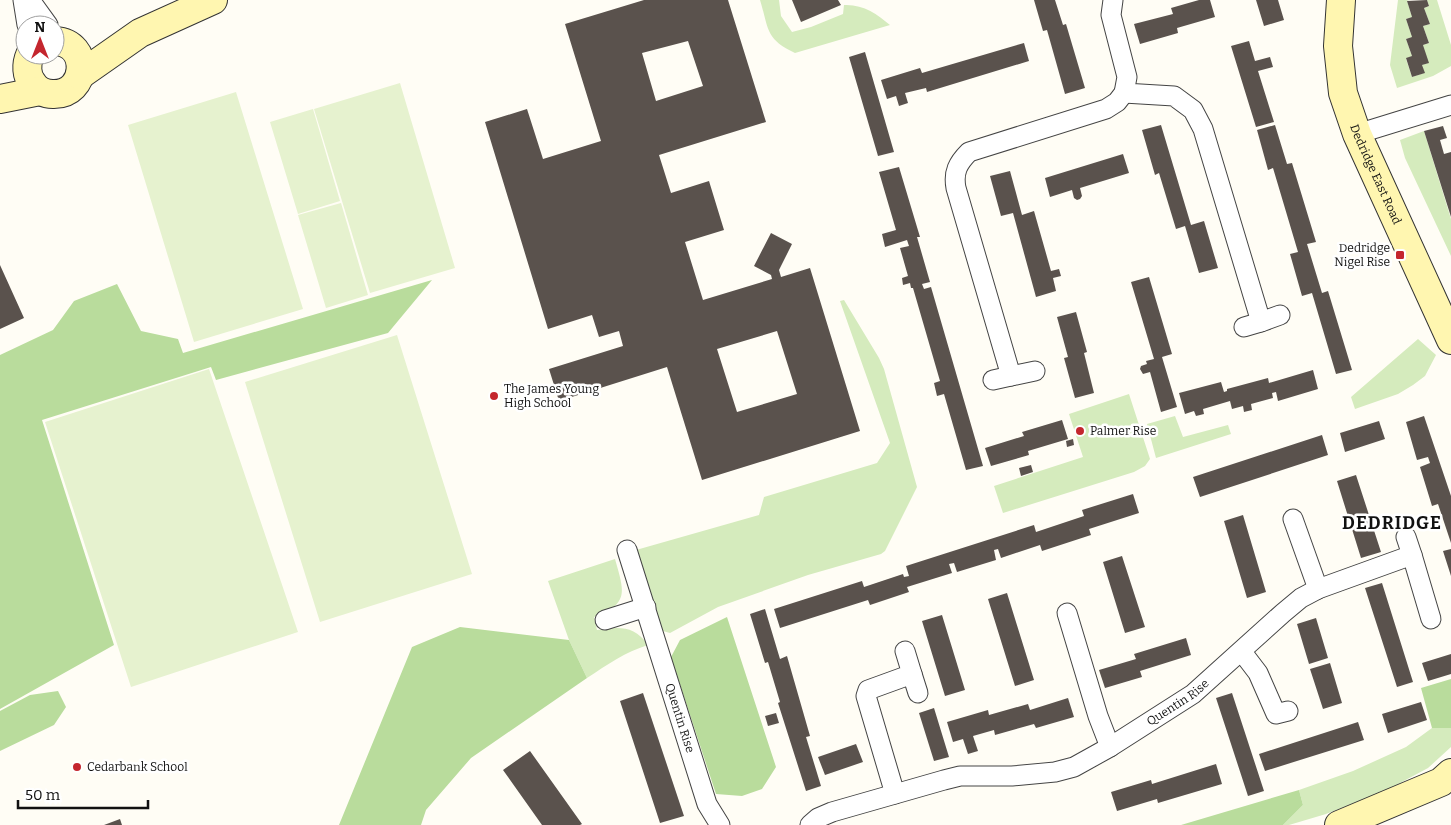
<svg xmlns="http://www.w3.org/2000/svg" width="1451" height="825" viewBox="0 0 1451 825" font-family="Bitter,serif">
<rect width="100%" height="100%" fill="#fffdf5"/>
<path fill="#d5ebbd" d="M760,0H779L781,16L792,32L811,27L843,14L844,5C863,4 877,14 890,25L795,53C765,39 769,29 760,0Z
M1398,0H1409L1407,1L1412,17L1406,19L1412,37L1406,39L1412,56L1406,59L1412,77L1424,73L1422,65L1428,63L1423,45L1429,43L1423,26L1430,24L1424,8L1429,6L1427,0H1437L1451,45V66L1433,76L1397,88L1390,65Z
M1424,131L1451,219V256L1405,158L1400,140Z
M844,300L879,358L884,369L917,487L885,551L881,554L808,575L718,607L670,633L663,631L636,550L759,515L764,497L877,463L890,443L840,301Z
M1418,339L1436,355L1425,376L1413,385L1398,394L1355,409L1351,397Z
M1129,394L1150,459L1145,466L1134,472L1003,513L994,486L1083,457L1069,414Z
M1175,416L1183,437L1228,425L1231,434L1156,458L1147,424Z
M615,559C624,591 630,604 594,617L597,630C619,627 634,625 648,645C625,652 607,665 587,678L569,640L548,581Z
M1432,728H1451V747L1428,768L1387,790L1326,814L1289,825H1283L1303,805L1299,790L1353,771L1406,747Z"/>
<path fill="#b9dc9c" d="M432,280L388,333L216,380L211,367L42,420L114,645L0,709V355L53,330L74,301L117,284L141,331L178,339L183,353Z
M727,617L776,767L762,789L742,796L716,794L671,657L680,640Z
M460,627L569,640L587,678L471,758L426,810L421,825H339L412,647Z
M1451,679V728H1432L1421,688Z
M58,691L66,707L54,725L0,751V711L30,695Z
M1299,790L1303,805L1283,825H1181Z"/>
<path fill="#e6f2cf" d="M400,83L455,268L370,293L314,109Z
M236,92L303,309L194,342L128,125Z
M313,109L340,201L298,214L270,122Z
M341,203L368,295L326,308L298,215Z
M397,335L472,574L320,622L245,382Z
M209,369L298,632L131,687L45,422Z"/>
<path fill="#5a524d" fill-rule="evenodd" d="M644,0H728L766,122L659,155L671,193L709,181L724,230L685,242L703,300L772,279L771,275L754,266L771,233L792,244L779,270L781,277L810,268L860,431L702,480L667,367L559,401L549,369L623,346L619,331L599,337L592,315L548,329L485,122L527,109L543,159L601,141L565,24ZM688,41L703,86L656,101L642,53ZM777,331L797,394L737,412L717,349Z
M792,0H838L841,5L801,22Z
M1034,0H1055L1063,25L1066,24L1085,88L1065,94L1047,30L1043,31Z
M1199,0H1210L1215,17L1177,28L1178,33L1140,44L1134,24L1173,14L1171,8Z
M1256,0H1278L1284,20L1264,26Z
M1427,0L1429,6L1424,8L1430,24L1423,26L1429,43L1423,45L1429,63L1422,65L1425,73L1412,77L1406,58L1412,56L1406,39L1412,37L1406,19L1412,17L1407,1Z
M1249,41L1255,61L1270,57L1273,67L1258,71L1274,122L1256,127L1231,46Z
M1024,43L1029,61L927,92L926,88L905,93L908,103L899,106L896,96L887,99L881,80L920,68L922,73Z
M865,52L894,152L878,156L849,57Z
M1161,125L1191,225L1204,221L1218,268L1199,273L1185,226L1176,229L1159,173L1155,175L1142,130Z
M1275,125L1287,164L1292,163L1316,242L1307,244L1322,293L1328,291L1352,370L1336,374L1312,293L1302,296L1290,254L1298,252L1273,168L1268,170L1257,130Z
M1443,126L1447,138L1440,140L1444,154L1451,152V217L1424,131Z
M1123,154L1129,173L1080,188L1082,196L1080,199L1077,200L1074,198L1072,190L1050,197L1045,178Z
M899,167L920,237H917L930,282L922,284L924,289L931,287L983,466L966,470L944,394L937,396L934,383L940,381L913,288H911L910,283L903,285L902,278L908,276L900,248L909,246L907,240L885,247L882,234L896,230L879,172Z
M1010,171L1022,215L1034,211L1051,271L1059,269L1061,276L1053,278L1056,291L1036,297L1013,213L1001,216L990,176Z
M0,265L24,318L0,329Z
M1149,277L1172,354L1162,357L1177,407L1161,412L1150,372L1143,374L1140,369L1141,366L1147,364L1146,361L1154,359L1131,282Z
M1076,312L1087,352L1084,353L1094,393L1075,398L1064,358L1068,357L1057,317Z
M1313,370L1318,389L1278,401L1276,392L1272,393L1273,398L1251,404L1252,410L1244,412L1243,406L1232,409L1230,401L1203,409L1204,414L1196,416L1194,411L1185,414L1179,393L1221,382L1224,392L1227,391V389L1268,378L1269,383Z
M1424,416L1451,496V543L1438,504L1432,506L1420,467L1430,463L1428,457L1417,460L1406,422Z
M1062,420L1068,439L1028,451L1029,455L991,466L985,448L1024,436L1022,432Z
M1379,421L1385,439L1345,452L1340,433Z
M1083,427L1085,433L1078,435L1076,429Z
M1322,435L1328,455L1200,497L1193,477Z
M1073,439L1074,445L1067,447L1066,441Z
M1031,465L1033,472L1021,476L1019,468Z
M1356,475L1381,552L1361,558L1337,481Z
M1133,494L1139,513L1089,529L1091,535L1042,551L1040,545L1001,558L998,549L994,550L996,560L957,572L954,563L949,564L952,573L907,587L909,592L870,605L868,600L780,628L774,609L862,581L864,587L903,574L904,577L909,576L906,566L1034,525L1036,532L1084,516L1082,510Z
M1243,515L1266,592L1247,598L1224,521Z
M1451,549V576L1443,551Z
M1122,556L1145,627L1125,633L1103,562Z
M1382,583L1413,682L1397,687L1365,588Z
M1007,593L1034,680L1015,686L988,599Z
M765,609L780,659L787,656L810,736L806,737L821,786L806,791L778,703L780,702L768,662L765,663L750,614Z
M942,615L965,690L945,696L922,621Z
M1316,618L1328,658L1309,664L1297,624Z
M1186,638L1191,655L1140,671L1142,677L1105,688L1099,670L1136,659L1134,654Z
M1451,654V674L1428,681L1422,663Z
M1330,663L1342,703L1323,709L1310,669Z
M643,693L684,816L660,823L620,701Z
M1232,693L1264,791L1248,796L1216,698Z
M1068,698L1074,717L1036,728L1034,724L995,735L994,730L973,736L978,751L968,754L963,739L953,742L947,722L988,710L989,715L1028,704L1030,710Z
M1421,702L1427,720L1388,733L1382,714Z
M934,708L949,757L934,761L919,713Z
M776,713L779,723L768,726L765,716Z
M1358,722L1364,740L1265,771L1259,754Z
M856,744L863,762L825,775L818,757Z
M530,751L582,824L580,825H542L503,770Z
M1216,764L1222,784L1158,803L1157,799L1117,811L1111,792L1151,780L1152,784Z
M120,819L122,825H104Z"/>
<g fill="none" stroke-linecap="round" stroke-linejoin="round">
<g stroke="#444" stroke-width="21">
<g id="street">
<path d="M23,0L27,25"/>
<path d="M30,0L48,25"/>
<path d="M1113,0L1111,15L1127,77L1124,93L1174,96L1193,110L1203,129L1261,322L1280,315"/>
<path d="M1357,134L1451,105"/>
<path d="M1244,327L1261,322"/>
<path d="M1035,371L1011,376L956,188C953,172 958,163 969,152L1106,109L1117,102L1124,93"/>
<path d="M993,380L1011,376"/>
<path d="M1293,519L1318,589"/>
<path id="s1" d="M627,550L707,804L720,825"/>
<path d="M1412,555L1431,619"/>
<path d="M1067,613L1098,716L1110,747"/>
<path d="M605,620L646,607"/>
<path d="M1242,652L1258,673L1276,714L1288,711"/>
<path d="M912,674L918,693"/>
<path d="M895,794L866,696L868,690L912,674L905,651"/>
<path id="s2" d="M810,825L818,818L832,812L944,780L960,776H1012L1055,772L1074,767L1110,747L1193,694L1283,613L1301,598L1318,589L1412,555L1406,537"/>
</g>
</g>
<g stroke="#333" stroke-width="30">
<g id="secondary">
<path id="s3" d="M1341,0L1338,46L1343,93L1357,134L1451,340"/>
<path d="M30,55C26,64 26,76 33,84C37,90 45,94 53,94C88,95 91,43 55,41"/>
<path d="M80,75L140,33L213,0"/>
<path d="M0,99L40,91"/>
<path d="M1339,825L1441,782L1451,773"/>
</g>
</g>
<use href="#street" stroke="#fff" stroke-width="19"/>
<use href="#secondary" stroke="#fff6b0" stroke-width="28"/>
</g>
<g fill="#c4262e" stroke="#fff" stroke-width="2">
<rect x="1395" y="250" width="10" height="10" rx="2.5"/>
<circle cx="494" cy="396" r="5"/>
<circle cx="1080" cy="431" r="5"/>
<circle cx="77" cy="767" r="5"/>
</g>
<g text-anchor="middle" stroke-width="5" stroke-linejoin="round" paint-order="stroke">
<g font-size="12" fill="#111" stroke="#fff">
<text dy="4" stroke="none"><textPath href="#s3" startOffset="181">Dedridge East Road</textPath></text>
<text dy="4" stroke="none"><textPath href="#s2" startOffset="396">Quentin Rise</textPath></text>
<text dy="4" stroke="none"><textPath href="#s1" startOffset="176">Quentin Rise</textPath></text>
</g>
<g font-size="12" fill="#111" stroke="#fff" text-anchor="start">
<text x="1390" y="252" text-anchor="end">Dedridge<tspan x="1390" dy="14">Nigel Rise</tspan></text>
<text x="504" y="393">The James Young<tspan x="504" dy="14">High School</tspan></text>
<text x="1090" y="435">Palmer Rise</text>
<text x="87" y="771">Cedarbank School</text>
</g>
<g font-size="18" font-weight="bold" letter-spacing="1" fill="#111" stroke="#fff">
<text x="1392" y="529">DEDRIDGE</text>
</g>
</g>
<g transform="translate(40 40)"><circle r="24" fill="#ffffff" stroke="#a0a0a0"/>
<path d="M0-4L9 19L0 12L-9 19Z" fill="#c4262e"/>
<text y="-8" font-size="14" font-weight="bold" text-anchor="middle" fill="#111111">N</text>
</g>
<path d="M18 800v8h130v-8" fill="none" stroke="#111111" stroke-width="2.5"/>
<text x="25" y="800" font-size="15" fill="#111111" stroke="#ffffff" stroke-width="4" paint-order="stroke">50 m</text>
</svg>
